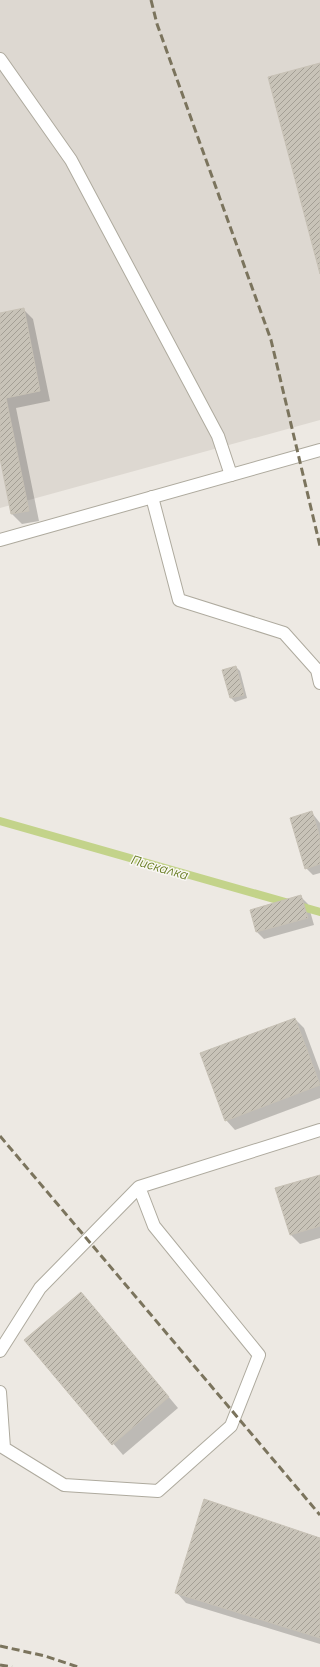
<svg xmlns="http://www.w3.org/2000/svg" width="320" height="1667" viewBox="0 0 320 1667" font-family="Raleway,sans-serif">
<defs>
<pattern id="building-hatch" width="6" height="6" patternUnits="userSpaceOnUse"><rect width="6" height="6" fill="#c8c3b8"/><path d="M-1 1l2-2M0 6l6-6M5 7l2-2" fill="none" stroke="#a49f95"/></pattern>
</defs>
<rect width="100%" height="100%" fill="#ede9e3"/>
<path fill="#ddd8d1" d="M0,0H320V420L0,508Z"/>
<path fill="#0003" d="M23,309L33,319L50,401L16,408L39,521L22,524L12,514L0,453V314Z
M236,667L240,671L247,698L235,702L231,698L224,671Z
M312,813L320,823V873L313,875L306,868Z
M301,897L308,904L314,925L264,939L257,932L251,911Z
M295,1019L304,1028L320,1071V1098L235,1130L226,1120Z
M320,1176V1238L300,1244L291,1235L277,1189Z
M91,1304L178,1408L123,1455L25,1340Z
M320,1539V1644L186,1603L176,1592Z"/>
<g fill="none" stroke-linecap="round" stroke-linejoin="round">
<path stroke="#c3d38a" stroke-width="8" d="M0,821L320,912"/>
</g>
<path fill="url(#building-hatch)" stroke="#c7c1b5" d="M320,63V274L268,77Z
M24,308L40,391L6,398L29,511L11,514L0,458V313Z
M236,666L244,695L230,698L222,670Z
M312,811L320,838V864L305,869L290,818Z
M301,895L308,918L256,932L250,910Z
M295,1018L320,1085L225,1121L200,1053Z
M320,1175V1226L290,1235L275,1188Z
M81,1292L169,1397L112,1445L24,1340Z
M204,1499L320,1538V1638L175,1593Z"/>
<g fill="none" stroke-linecap="round" stroke-linejoin="round">
<g stroke="#aeaa9e" stroke-width="14">
<path id="lane" d="M0,59L71,160L218,436L231,475
M152,497L179,600L284,633L317,670L320,683
M0,1351L40,1288L139,1187
M0,1392L4,1448L64,1485L158,1491L231,1426L259,1355L154,1226L139,1187L320,1130"/>
</g>
<g stroke="#aeaa9e" stroke-width="14">
<path id="street" d="M0,540L320,450"/>
</g>
<use href="#lane" stroke="#fff" stroke-width="12"/>
<use href="#street" stroke="#fff" stroke-width="12"/>
<path stroke="#7b745d" stroke-width="3" stroke-dasharray="8 4" stroke-linecap="butt" d="M151,0L157,24L271,340L320,546
M0,1136L320,1515
M0,1646L45,1656L78,1667
M0,1665L12,1667"/>
</g>
<g text-anchor="middle" stroke-width="3" stroke-linejoin="round" paint-order="stroke">
<g font-size="13" font-style="italic" fill="#62781a" stroke="#f9f7f4">
<text transform="translate(160 867) rotate(16)" y="5">Пискалка</text>
</g>
</g>
</svg>
